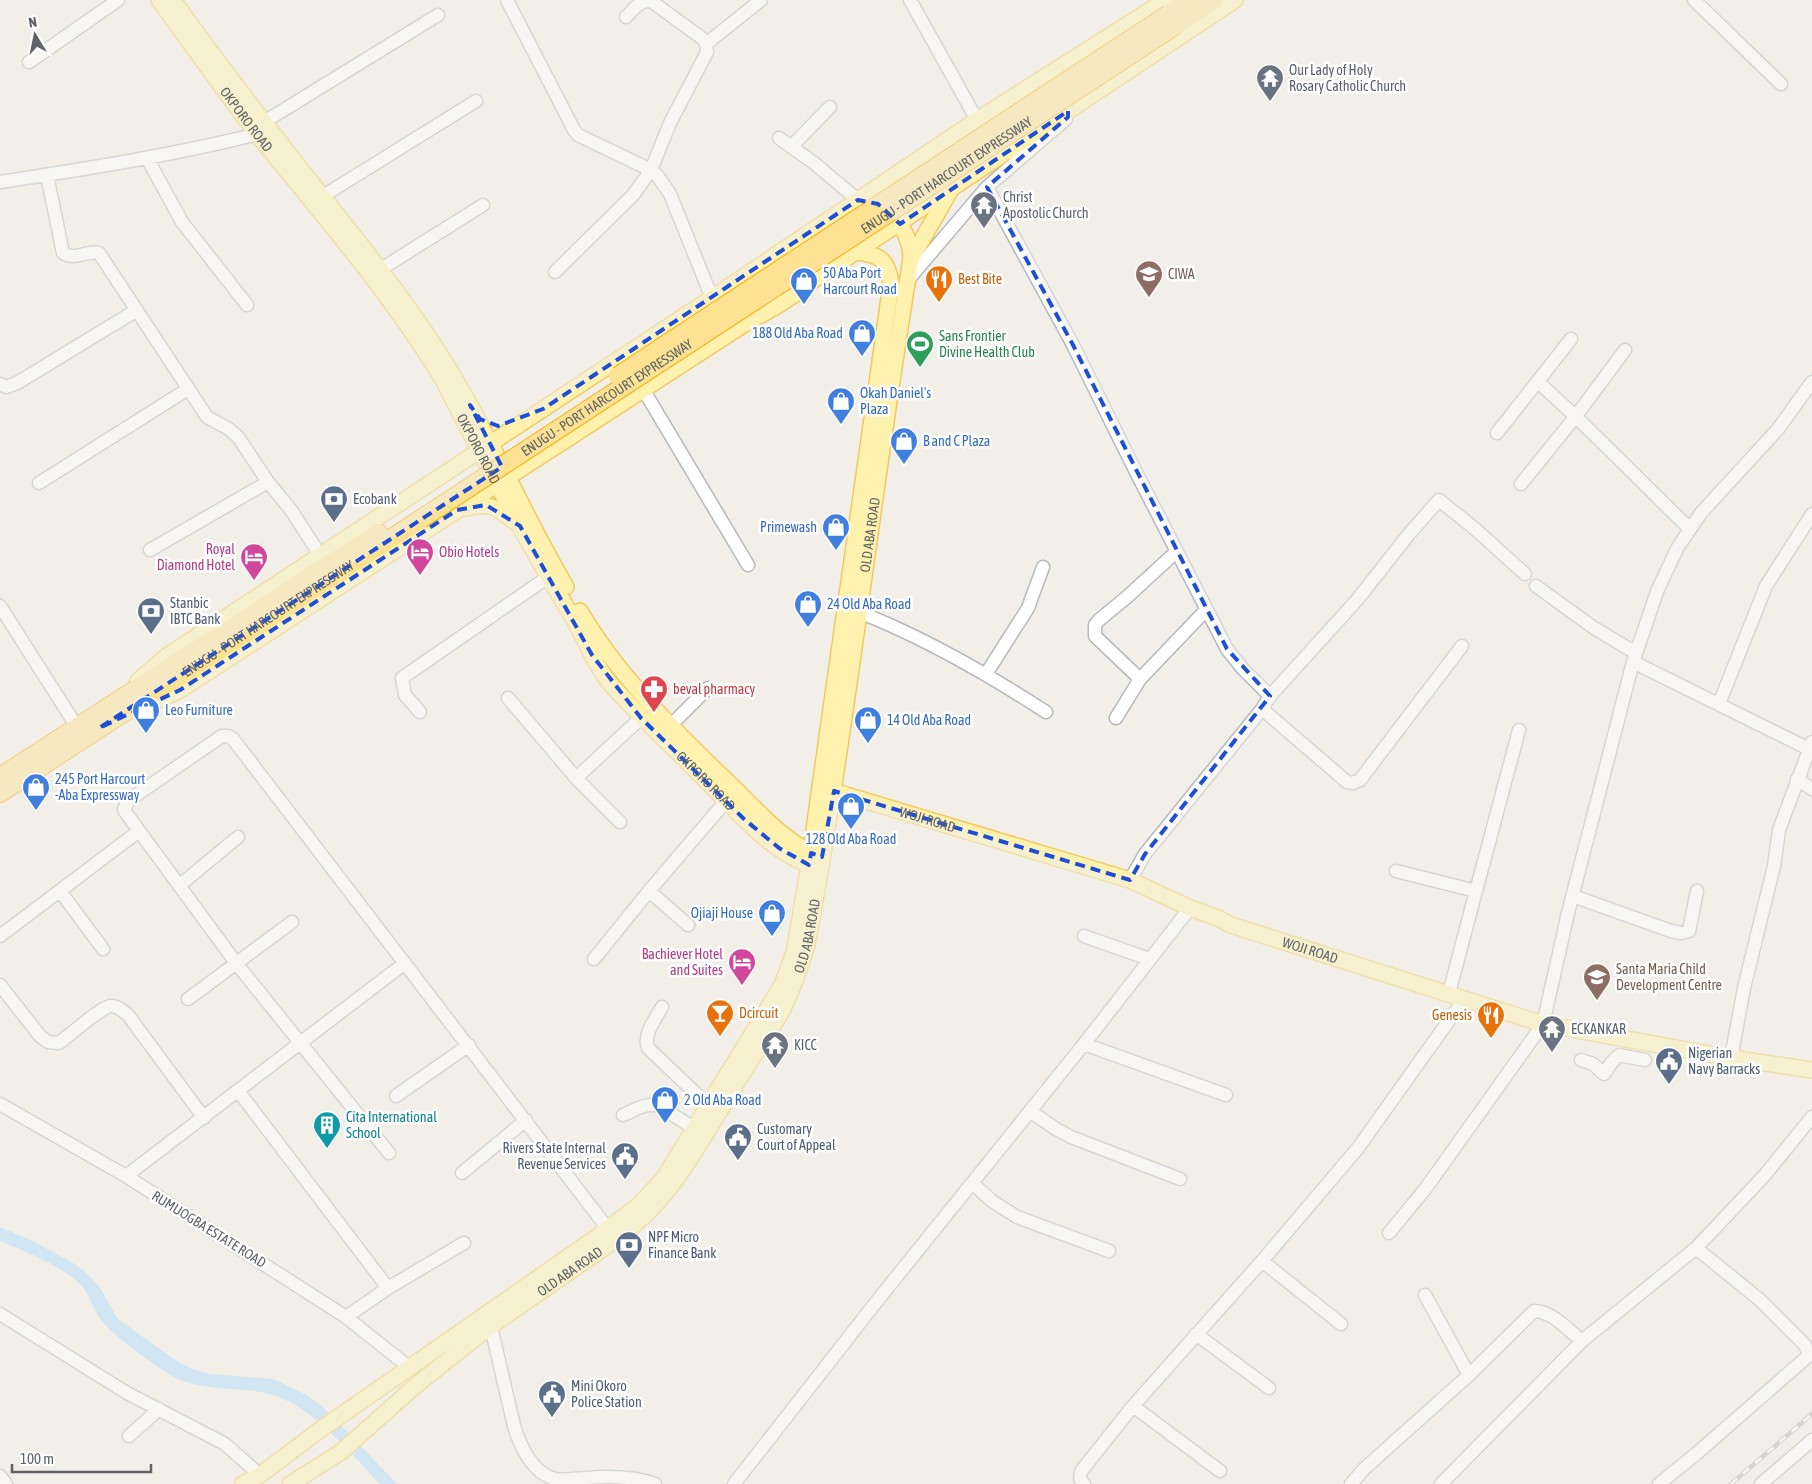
<svg xmlns="http://www.w3.org/2000/svg" width="1812" height="1484" viewBox="0 0 1812 1484" font-family="'Asap Condensed',sans-serif">
<rect width="100%" height="100%" fill="#f1efe8"/>
<path fill="#aadaff" d="M0,1227L28,1239L70,1261L85,1272L99,1286L118,1319L178,1362L195,1370L210,1374L273,1379L305,1394L324,1408L397,1484H380C349,1452 310,1402 265,1393C234,1386 197,1392 169,1374C151,1363 114,1336 101,1320C92,1308 90,1294 80,1284C63,1267 23,1250 0,1241Z"/>
<g fill="none" stroke-linecap="round" stroke-linejoin="round">
<g stroke="#b5b8bc" stroke-width="15">
<path id="minor" d="M507,0L574,130L578,135L651,170L657,175L670,194L712,298
M910,0L977,120
M1694,0L1781,84
M706,44L761,0
M29,62L118,0
M264,122L438,15
M779,138L814,163L858,200
M792,146L830,107
M147,158L182,222L247,305
M47,175L63,253C74,261 87,250 99,253L207,417L229,429L238,437L268,482L291,510L320,555
M0,182C86,169 173,155 258,134
M987,187L1073,345L1135,470L1227,649L1242,668L1270,696
M323,196L476,101
M381,269L483,205
M555,272L633,195L651,170L670,123L707,52L706,44L703,39L651,1C639,0 634,9 626,17
M907,281L987,187L1066,119
M1538,382C1591,429 1639,480 1690,529
M0,384L6,387L17,383L137,310
M643,389L748,565
M1497,433L1571,339
M39,483L188,389
M1521,484L1576,416L1625,350
M150,550L268,482
M1536,586L1594,628L1636,653
M0,606L77,727
M859,612C925,638 986,673 1046,712
M1633,662L1809,749
M986,674L1028,608L1043,567
M1140,679L1095,636V625L1099,620L1127,597L1176,552
M508,698L576,778L620,822
M1719,704L1766,586L1812,514
M1262,709L1347,782L1353,783L1360,780L1462,646
M420,712L405,695L402,678L548,577
M1116,718L1140,679L1206,610
M670,726L708,688
M576,778L641,718
M1797,779L1812,789
M1396,871L1476,891L1449,993
M1130,880L1145,854L1262,709L1270,696L1357,600L1409,534L1439,500L1474,528L1525,574
M180,885L238,837
M60,891L103,949
M649,891L688,925
M1476,891L1519,730
M1573,896L1671,931L1681,933L1689,931L1697,891
M0,936L139,831
M1084,936L1149,959
M594,959L649,891L726,801
M0,985L40,1036L48,1042L59,1043C70,1035 100,1008 110,1006C117,1005 123,1011 128,1015L204,1118
M188,999L292,922
M662,1007C655,1020 643,1034 648,1048L709,1106
M1084,1044L1226,1095
M1731,1058L1744,988L1774,866L1779,830L1812,742
M1581,1060L1593,1064L1604,1074L1612,1062L1619,1055L1645,1060
M239,1092L388,1288
M396,1096L469,1045
M0,1104L126,1176L346,1317L410,1368
M1030,1111L1056,1129L1071,1137L1180,1179
M623,1115C635,1110 645,1103 658,1105L695,1129
M389,1153L236,963L126,813L124,809L129,800L222,736H228L233,739L608,1229
M462,1173L526,1120
M126,1176L405,963
M972,1183L992,1201L1017,1217L1109,1251
M1389,1233L1426,1188L1543,1024L1568,913L1633,662L1658,589L1678,547L1701,513L1778,429L1812,382
M1262,1261L1341,1324
M1425,1295L1469,1375
M0,1314L127,1393L225,1444L260,1475
M346,1317L388,1288L464,1243
M489,1318L514,1426C520,1446 533,1474 555,1479C564,1481 576,1478 586,1478C609,1476 633,1476 655,1484
M1196,1334L1269,1388
M1133,1406L1220,1471
M129,1436L159,1409
M0,1476L6,1484
M734,1484L877,1301L1084,1044L1190,908
M1084,1484C1079,1480 1079,1476 1082,1470L1133,1406L1262,1261L1358,1148L1465,998
M1351,1484L1365,1468L1469,1375L1534,1311C1552,1311 1568,1330 1582,1341
M1441,1484L1582,1341L1696,1248L1764,1176L1812,1117
M1659,1484L1696,1454L1807,1357L1808,1353L1805,1345L1760,1300L1696,1248
M1761,1484L1812,1440"/>
</g>
<g stroke="#f2c960" stroke-width="18">
<g id="major">
<path id="s1" d="M159,0C192,45 224,91 258,135C322,215 390,292 443,380C484,460 525,540 572,616C585,638 593,662 609,682C643,721 682,755 718,793C742,817 782,861 817,866"/>
<path d="M175,3C205,45 236,86 268,127C324,201 385,270 435,347C485,423 520,508 566,587"/>
<path d="M911,259L950,191"/>
<path d="M466,508C490,502 496,507 515,522"/>
<path d="M580,611C620,679 676,732 732,786C758,811 784,842 818,856"/>
<path d="M138,681L167,656L712,298L977,120L1166,0"/>
<path d="M142,708L180,690L743,325L777,306L803,289L812,281L1235,0"/>
<path id="s2" d="M826,789L1130,880L1190,908L1218,918L1231,925L1543,1024L1731,1058L1812,1070"/>
<path d="M243,1484L260,1475L317,1432L594,1239L638,1206L664,1178L782,985L794,953L809,865L891,284C888,259 879,254 855,252"/>
<path id="s3" d="M290,1484L341,1452L414,1387L444,1363L491,1326L621,1236C667,1201 686,1165 716,1117C737,1082 759,1047 781,1013C792,990 800,969 807,945C849,717 873,487 911,259C911,237 897,214 877,204C872,202 864,201 858,200"/>
</g>
</g>
<g stroke="#f9ab00" stroke-width="20">
<g id="highway">
<path d="M1169,14L1190,0"/>
<path d="M1176,25L1214,0"/>
<path d="M0,777L378,533"/>
<path id="s4" d="M0,793L421,519"/>
</g>
</g>
<use href="#minor" stroke="#fff" stroke-width="12"/>
<use href="#major" stroke="#fff2af" stroke-width="15"/>
<use href="#highway" stroke="#fde293" stroke-width="18"/>
<g stroke="#b6b7b8" stroke-width="4.5">
<path id="rail" d="M1731,1484L1812,1414"/>
</g>
<use href="#rail" stroke="#fff" stroke-width="2.5" stroke-dasharray="8" stroke-linecap="butt"/>
<g stroke="#f9ab00" stroke-width="20" stroke-linecap="butt">
<g id="highway-bridge">
<path d="M618,376L1169,14"/>
<path id="s5" d="M421,519L1176,25"/>
</g>
</g>
<use href="#highway-bridge" stroke="#fde293" stroke-width="18"/>
</g>
<path d="M0 0H1812V1484H0ZM1068,111V117L987,187L1073,345L1227,649L1270,696L1145,854L1130,880L834,791L822,857L811,853L809,865L779,848L744,819L641,718L592,655L520,526L486,505L457,510L180,690L99,728L502,467L470,405L480,419L498,426L543,409L858,200L878,204L900,224Z" fill="#f1efe8" fill-opacity=".55" fill-rule="evenodd"/>
<path fill="none" stroke="#1d4ed8" stroke-width="4" stroke-dasharray="10 6" stroke-linejoin="round" d="M1068,111V117L987,187L1073,345L1227,649L1270,696L1145,854L1130,880L834,791L822,857L811,853L809,865L779,848L744,819L641,718L592,655L520,526L486,505L457,510L180,690L99,728L502,467L470,405L480,419L498,426L543,409L858,200L878,204L900,224Z"/>
<defs>
<g id="temple-pin" transform="scale(1.4375)"><path d="M0 17L-7.5 6A9.5 9.5 0 1 1 7.5 6Z" fill="#6b7280" stroke="#fff"/><path d="M0-6L5-2H3V0L6.5 2.5H4V6H1.5V3h-3V6H-4V2.5H-6.5L-3 0V-2H-5Z" fill="#fff"/></g>
<g id="university-pin" transform="scale(1.4375)"><path d="M0 17L-7.5 6A9.5 9.5 0 1 1 7.5 6Z" fill="#8d6e63" stroke="#fff"/><path d="M0-5L7-2L0 1L-7-2ZM-4 1L0 2.5L4 1V4Q0 6-4 4Z" fill="#fff"/></g>
<g id="restaurant-pin" transform="scale(1.4375)"><path d="M0 17L-7.5 6A9.5 9.5 0 1 1 7.5 6Z" fill="#e8710a" stroke="#fff"/><path d="M-5-6h1v4h1v-4h1v4h1v-4h1v5L-1.5 .5V6h-2V.5L-5-1ZM5-6V6H3V1.5H1.5Q1.5-4 5-6Z" fill="#fff"/></g>
<g id="shop-pin" transform="scale(1.4375)"><path d="M0 17L-7.5 6A9.5 9.5 0 1 1 7.5 6Z" fill="#3f7fe0" stroke="#fff"/><path d="M-5-2.5h2.3a2.7 3.5 0 0 1 5.4 0H5L5.5 6h-11ZM-1.5-2.5h3a1.5 2.3 0 0 0-3 0Z" fill="#fff"/></g>
<g id="stadium-pin" transform="scale(1.4375)"><path d="M0 17L-7.5 6A9.5 9.5 0 1 1 7.5 6Z" fill="#2e9e5b" stroke="#fff"/><path d="M0-5a6.5 5 0 1 0 0 10a6.5 5 0 1 0 0-10ZM-3.5-1.8h7v3.6h-7Z" fill="#fff"/></g>
<g id="bank-pin" transform="scale(1.4375)"><path d="M0 17L-7.5 6A9.5 9.5 0 1 1 7.5 6Z" fill="#5c6f8a" stroke="#fff"/><path d="M-6-4H6V4H-6ZM0-2.3a2.3 2.3 0 1 0 0 4.6a2.3 2.3 0 1 0 0-4.6Z" fill="#fff"/></g>
<g id="hotel-pin" transform="scale(1.4375)"><path d="M0 17L-7.5 6A9.5 9.5 0 1 1 7.5 6Z" fill="#d1479c" stroke="#fff"/><path d="M-6-4.5h1.5V1H6V5H4.5V3h-9V5H-6ZM-4 0a1.8 1.8 0 1 1 3.6 0ZM.5 0V-2.5h3Q6-2.5 6 0Z" fill="#fff"/></g>
<g id="pharmacy-pin" transform="scale(1.4375)"><path d="M0 17L-7.5 6A9.5 9.5 0 1 1 7.5 6Z" fill="#e0444e" stroke="#fff"/><path d="M-2-6h4v4h4v4h-4v4h-4v-4h-4v-4h4Z" fill="#fff"/></g>
<g id="school-pin" transform="scale(1.4375)"><path d="M0 17L-7.5 6A9.5 9.5 0 1 1 7.5 6Z" fill="#8d6e63" stroke="#fff"/><path d="M0-5L7-2L0 1L-7-2ZM-4 1L0 2.5L4 1V4Q0 6-4 4Z" fill="#fff"/></g>
<g id="bar-pin" transform="scale(1.4375)"><path d="M0 17L-7.5 6A9.5 9.5 0 1 1 7.5 6Z" fill="#e8710a" stroke="#fff"/><path d="M-6-5H6L.8 .8V4.5H3.5V6h-7V4.5H-.8V.8Z" fill="#fff"/></g>
<g id="civic-pin" transform="scale(1.4375)"><path d="M0 17L-7.5 6A9.5 9.5 0 1 1 7.5 6Z" fill="#5c6f8a" stroke="#fff"/><path d="M-.6-6.5H3V-4.5H.6V-3L4-1V1h2V6H-6V1h2V-1L-.6-3ZM-1.2 2.5V6h2.4V2.5Z" fill="#fff"/></g>
<g id="building-pin" transform="scale(1.4375)"><path d="M0 17L-7.5 6A9.5 9.5 0 1 1 7.5 6Z" fill="#0f9aa8" stroke="#fff"/><path d="M-4-6H4V6H1V3H-1V6H-4ZM-2.5-4.3h1.7v1.8h-1.7ZM.8-4.3h1.7v1.8H.8ZM-2.5-1h1.7V.8h-1.7ZM.8-1h1.7V.8H.8Z" fill="#fff"/></g>
</defs>
<g fill-rule="evenodd">
<use href="#temple-pin" x="1270" y="78"/>
<use href="#temple-pin" x="984" y="205"/>
<use href="#university-pin" x="1149" y="274"/>
<use href="#restaurant-pin" x="939" y="279"/>
<use href="#shop-pin" x="804" y="281"/>
<use href="#shop-pin" x="862" y="333"/>
<use href="#stadium-pin" x="920" y="344"/>
<use href="#shop-pin" x="841" y="401"/>
<use href="#shop-pin" x="904" y="441"/>
<use href="#bank-pin" x="334" y="499"/>
<use href="#shop-pin" x="836" y="527"/>
<use href="#hotel-pin" x="420" y="552"/>
<use href="#hotel-pin" x="254" y="557"/>
<use href="#shop-pin" x="808" y="604"/>
<use href="#bank-pin" x="151" y="611"/>
<use href="#pharmacy-pin" x="654" y="689"/>
<use href="#shop-pin" x="146" y="710"/>
<use href="#shop-pin" x="868" y="720"/>
<use href="#shop-pin" x="36" y="787"/>
<use href="#shop-pin" x="851" y="806"/>
<use href="#shop-pin" x="772" y="913"/>
<use href="#hotel-pin" x="742" y="962"/>
<use href="#school-pin" x="1597" y="977"/>
<use href="#bar-pin" x="720" y="1013"/>
<use href="#restaurant-pin" x="1491" y="1015"/>
<use href="#temple-pin" x="1552" y="1029"/>
<use href="#temple-pin" x="775" y="1045"/>
<use href="#civic-pin" x="1669" y="1061"/>
<use href="#shop-pin" x="665" y="1100"/>
<use href="#building-pin" x="327" y="1125"/>
<use href="#civic-pin" x="738" y="1137"/>
<use href="#civic-pin" x="625" y="1156"/>
<use href="#bank-pin" x="629" y="1245"/>
<use href="#civic-pin" x="552" y="1394"/>
</g>
<g text-anchor="middle" stroke-width="5" stroke-linejoin="round" paint-order="stroke">
<g font-size="14" fill="#5b616d" stroke="#fff" text-anchor="start">
<text x="1289" y="75">Our Lady of Holy<tspan x="1289" dy="16">Rosary Catholic Church</tspan></text>
<text x="1003" y="202">Christ<tspan x="1003" dy="16">Apostolic Church</tspan></text>
<text x="1571" y="1034">ECKANKAR</text>
<text x="794" y="1050">KICC</text>
</g>
<g font-size="14" fill="#5f6368" stroke="#fff">
<text dy="5" stroke="none"><textPath href="#s1" startOffset="148">OKPORO ROAD</textPath></text>
<text dy="5" stroke="none"><textPath href="#s5" startOffset="628">ENUGU - PORT HARCOURT EXPRESSWAY</textPath></text>
<text dy="5" stroke="none"><textPath href="#s5" startOffset="222">ENUGU - PORT HARCOURT EXPRESSWAY</textPath></text>
<text dy="5" stroke="none"><textPath href="#s1" startOffset="552">OKPORO ROAD</textPath></text>
<text dy="5" stroke="none"><textPath href="#s3" startOffset="1178">OLD ABA ROAD</textPath></text>
<text dy="5" stroke="none"><textPath href="#s4" startOffset="320">ENUGU - PORT HARCOURT EXPRESSWAY</textPath></text>
<text dy="5" stroke="none"><textPath href="#s1" startOffset="958">OKPORO ROAD</textPath></text>
<text dy="5" stroke="none"><textPath href="#s2" startOffset="106">WOJI ROAD</textPath></text>
<text dy="5" stroke="none"><textPath href="#s3" startOffset="772">OLD ABA ROAD</textPath></text>
<text dy="5" stroke="none"><textPath href="#s2" startOffset="511">WOJI ROAD</textPath></text>
<text transform="translate(209 1229) rotate(32)" y="5">RUMUOGBA ESTATE ROAD</text>
<text dy="5" stroke="none"><textPath href="#s3" startOffset="352">OLD ABA ROAD</textPath></text>
</g>
<g font-size="14" fill="#366cbe" stroke="#fff" text-anchor="start">
<text x="823" y="278">50 Aba Port<tspan x="823" dy="16">Harcourt Road</tspan></text>
<text x="843" y="338" text-anchor="end">188 Old Aba Road</text>
<text x="860" y="398">Okah Daniel's<tspan x="860" dy="16">Plaza</tspan></text>
<text x="923" y="446">B and C Plaza</text>
<text x="817" y="532" text-anchor="end">Primewash</text>
<text x="827" y="609">24 Old Aba Road</text>
<text x="165" y="715">Leo Furniture</text>
<text x="887" y="725">14 Old Aba Road</text>
<text x="55" y="784">245 Port Harcourt<tspan x="55" dy="16">-Aba Expressway</tspan></text>
<text x="851" y="844" text-anchor="middle">128 Old Aba Road</text>
<text x="753" y="918" text-anchor="end">Ojiaji House</text>
<text x="684" y="1105">2 Old Aba Road</text>
</g>
<g font-size="14" fill="#785e54" stroke="#fff" text-anchor="start">
<text x="1168" y="279">CIWA</text>
<text x="1616" y="974">Santa Maria Child<tspan x="1616" dy="16">Development Centre</tspan></text>
</g>
<g font-size="14" fill="#c56008" stroke="#fff" text-anchor="start">
<text x="958" y="284">Best Bite</text>
<text x="739" y="1018">Dcircuit</text>
<text x="1472" y="1020" text-anchor="end">Genesis</text>
</g>
<g font-size="14" fill="#27864d" stroke="#fff" text-anchor="start">
<text x="939" y="341">Sans Frontier<tspan x="939" dy="16">Divine Health Club</tspan></text>
</g>
<g font-size="14" fill="#4e5e75" stroke="#fff" text-anchor="start">
<text x="353" y="504">Ecobank</text>
<text x="170" y="608">Stanbic<tspan x="170" dy="16">IBTC Bank</tspan></text>
<text x="1688" y="1058">Nigerian<tspan x="1688" dy="16">Navy Barracks</tspan></text>
<text x="757" y="1134">Customary<tspan x="757" dy="16">Court of Appeal</tspan></text>
<text x="606" y="1153" text-anchor="end">Rivers State Internal<tspan x="606" dy="16">Revenue Services</tspan></text>
<text x="648" y="1242">NPF Micro<tspan x="648" dy="16">Finance Bank</tspan></text>
<text x="571" y="1391">Mini Okoro<tspan x="571" dy="16">Police Station</tspan></text>
</g>
<g font-size="14" fill="#b23c85" stroke="#fff" text-anchor="end">
<text x="235" y="554">Royal<tspan x="235" dy="16">Diamond Hotel</tspan></text>
<text x="439" y="557" text-anchor="start">Obio Hotels</text>
<text x="723" y="959">Bachiever Hotel<tspan x="723" dy="16">and Suites</tspan></text>
</g>
<g font-size="14" fill="#be3a42" stroke="#fff" text-anchor="start">
<text x="673" y="694">beval pharmacy</text>
</g>
<g font-size="14" fill="#0d838f" stroke="#fff" text-anchor="start">
<text x="346" y="1122">Cita International<tspan x="346" dy="16">School</tspan></text>
</g>
</g>
<g transform="translate(35 35) rotate(350)" stroke="#ffffff" stroke-width="4" paint-order="stroke">
<path d="M0-4L9 19L0 12L-9 19Z" fill="#5f6368"/>
<text y="-8" font-size="14" font-weight="bold" text-anchor="middle" fill="#5f6368">N</text>
</g>
<path d="M12 1464v8h139v-8" fill="none" stroke="#5f6368" stroke-width="2.5"/>
<text x="20" y="1464" font-size="15" fill="#5f6368" stroke="#ffffff" stroke-width="4" paint-order="stroke">100 m</text>
</svg>
